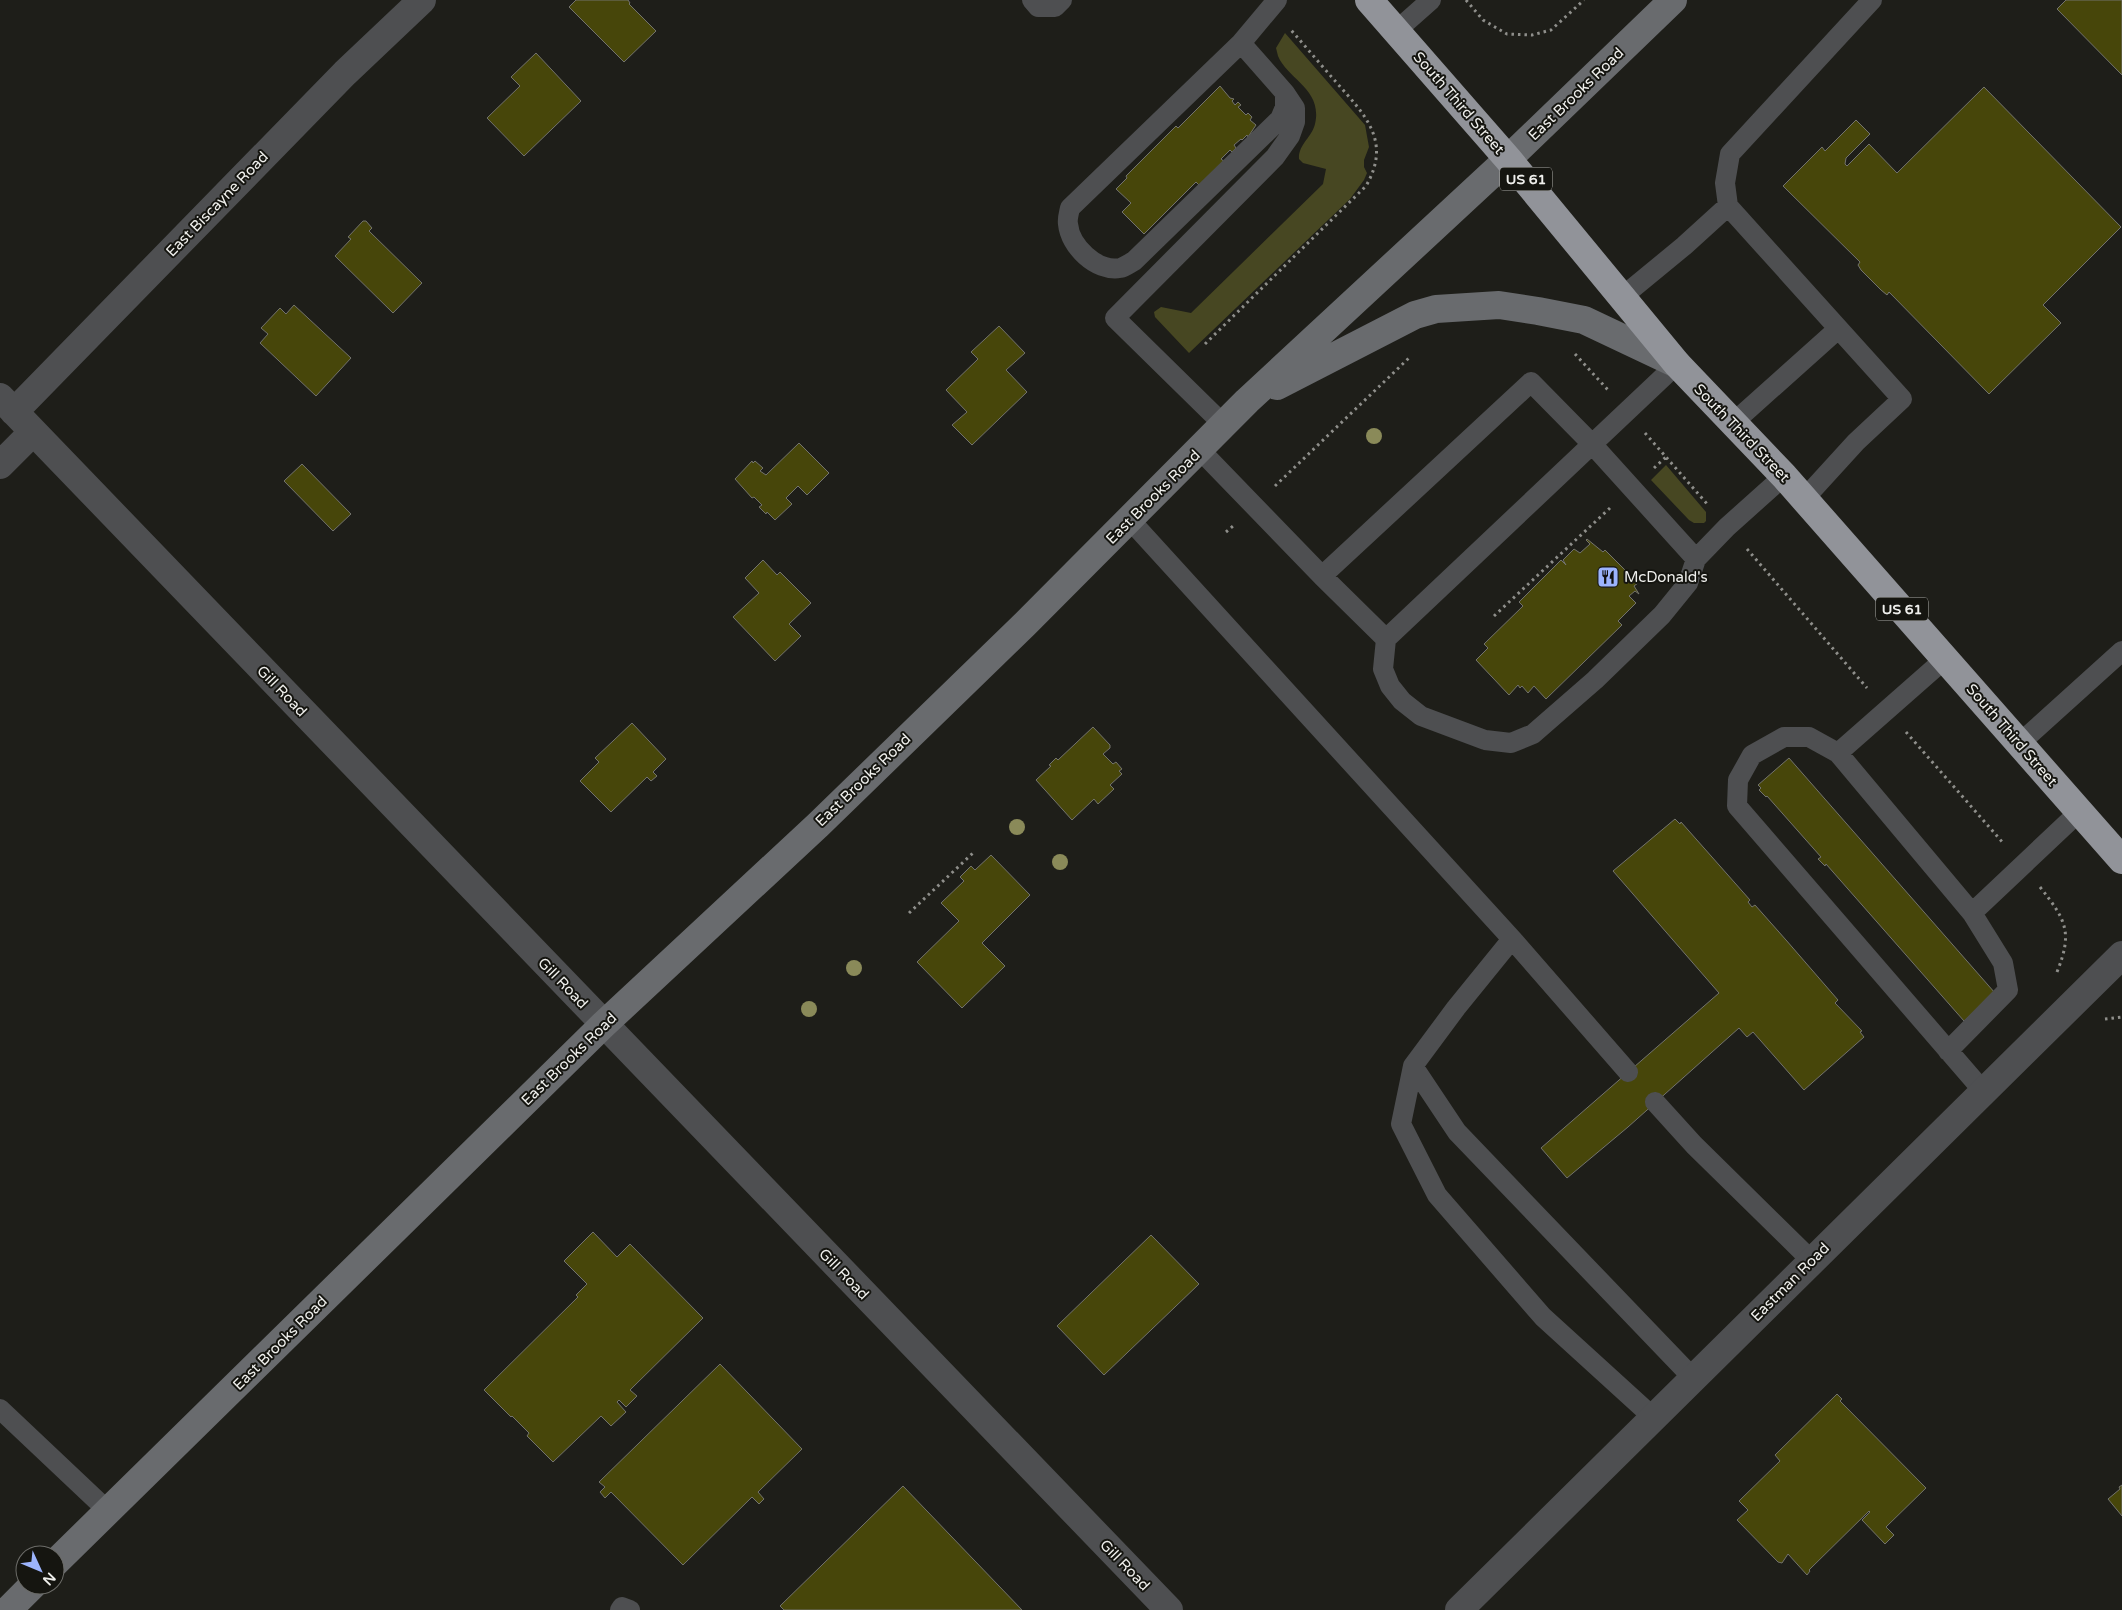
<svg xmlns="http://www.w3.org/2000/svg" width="2122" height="1610" viewBox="0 0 2122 1610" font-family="'Varela Round',sans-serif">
<rect width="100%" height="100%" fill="#1e1e19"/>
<path fill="#474722" d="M1285,33L1365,125L1369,147L1364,160V167L1367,173L1364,180L1350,199L1189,353L1155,317L1154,312L1161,307L1191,313L1323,184L1326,169L1303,163L1299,159C1298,145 1312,137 1315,124C1323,89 1288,80 1278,56L1276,48Z
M1666,465L1706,512V521L1704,523H1694L1689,520L1651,480Z"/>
<path fill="#47460a" stroke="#73736d" d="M576,0H628L630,3L629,4L656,31L624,62L569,7Z
M2066,0H2122V75L2057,9Z
M536,53L581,101L524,156L487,118L520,86L511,77Z
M1220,86L1230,98L1234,99L1232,101L1235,105L1238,102L1241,105L1238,107L1246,115L1248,113L1252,117L1250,120L1256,125L1248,137L1247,135L1242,140L1241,139L1234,145L1236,148L1232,152L1230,150L1221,159L1226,163L1201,187L1196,182L1144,234L1122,212L1131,203L1116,189L1127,178L1126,176L1176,126L1178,128Z
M1984,87L2121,227L2043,305L2061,323L1989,394L1889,292L1887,295L1881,290L1861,270L1858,265L1860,262L1783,186L1822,147L1825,151L1856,120L1870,134L1846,158L1845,164L1847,166L1869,144L1897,173Z
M363,221H366L372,228L369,231L422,283L393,313L335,256L351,239L348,237Z
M294,305L351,358L316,396L260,343L268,334L261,328L280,308L286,314Z
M999,326L1025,353L1006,370L1027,392L972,445L952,425L967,412L946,390L978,359L971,352Z
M799,443L829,473L807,495L798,486L786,498L792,504L775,520L767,512L766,514L759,507L762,505L754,497L752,498L735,479L752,461L753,463L755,461L763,468L760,471L766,475Z
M302,464L351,514L333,531L284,481Z
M1587,539L1603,552L1605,550L1638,583L1634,586L1639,594L1635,591L1629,596L1636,603L1618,621L1622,625L1546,699L1534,686L1528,693L1522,686L1520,688L1518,685L1509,695L1476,660L1488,648L1484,644L1523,606L1519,602L1561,560L1566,565L1563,560L1574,549L1580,553L1590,544L1586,540Z
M763,560L777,575L780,572L811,603L789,624L801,636L775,661L733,617L759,593L745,578Z
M632,723L666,759L653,772L657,776L651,781L647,777L611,812L580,781L599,762L595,758Z
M1093,727L1110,745V748L1103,754L1113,764L1116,762L1122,769L1119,771L1122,774L1110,785L1114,789L1098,804L1094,799L1072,820L1036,780L1051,766L1049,765L1056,758L1058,760Z
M1789,758L1995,993L1964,1021L1826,864L1825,866L1818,859L1821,857L1767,796L1766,797L1759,790L1761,788L1758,785Z
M1675,819L1680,824L1681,822L1750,900L1748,902L1752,907L1755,905L1786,940L1838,1000L1835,1003L1862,1031L1860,1032L1864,1037L1804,1090L1753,1032L1747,1037L1739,1028L1628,1127L1567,1178L1541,1148L1719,993L1613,871Z
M991,855L1030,895L982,943L1005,966L962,1008L917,962L959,921L941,903L964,881L960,877L971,866L975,870Z
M593,1232L617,1257L630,1244L703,1318L630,1390L637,1396L626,1407L619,1400L617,1402L626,1412L611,1426L601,1416L553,1462L527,1436L529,1433L512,1416L511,1417L484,1390L578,1297L576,1295L587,1284L564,1261Z
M1151,1235L1199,1284L1104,1375L1057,1326Z
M720,1364L802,1449L758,1492L764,1499L759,1504L752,1497L683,1565L611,1492L605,1498L600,1492L605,1487L599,1482Z
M1837,1394L1842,1399L1840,1401L1926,1488L1886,1527L1894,1535L1885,1544L1862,1520L1870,1512L1869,1511L1809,1570L1810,1571L1807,1575L1788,1554L1782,1563L1778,1562L1737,1520L1748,1510L1739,1501L1780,1461L1775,1455Z
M2122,1485V1516L2108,1499L2120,1489L2119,1487Z
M903,1486L1022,1610H784L780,1606Z"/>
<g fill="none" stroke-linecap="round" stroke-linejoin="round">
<path stroke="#8f8f8b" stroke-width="3" stroke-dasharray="2.5 4" stroke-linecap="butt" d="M1466,0L1483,20L1507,34L1532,35L1551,30L1584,0
M1205,344L1366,186C1392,141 1365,115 1336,82C1321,65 1306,47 1291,30
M1575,354L1608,390
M1645,433L1708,505
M1654,468L1666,457
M1275,486L1410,357
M1226,532L1233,526
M1747,549L1867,688
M1494,616L1610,508
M1906,732L2004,844
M2040,887C2066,920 2073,932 2057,972
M909,913L973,853
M2105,1019L2122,1017"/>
<path stroke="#4e4f51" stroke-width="20" d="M1032,0L1038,7H1055L1062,0
M1277,0L1241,43L1070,208C1069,213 1067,219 1068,224C1070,246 1096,272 1120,268C1125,267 1130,263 1134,261L1280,119L1285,107V93
M1396,31L1431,0
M1622,297L1684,246L1728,206
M1677,364L1386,639L1383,669L1390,686L1402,701L1421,716L1485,740L1511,743L1533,734L1595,680L1662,615L1688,583L1696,559L1727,527L1784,476
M1733,423L1838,329
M1224,425L1115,318L1275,157L1290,136L1295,122V108L1285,93L1241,43
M1200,450L1322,576L1531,382L1592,444L1696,559
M1804,499L1856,442L1902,399L1728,206L1725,183L1730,154L1872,0
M1130,520L1512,939L1628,1072
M1322,576L1386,639
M2020,743L2122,651
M1838,753L1946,658
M1972,913L2079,812
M1512,939L1456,1008L1413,1066L1401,1124L1437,1195L1543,1317L1654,1418
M1948,1051L2008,990L2003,963L1972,913L1838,753L1809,737H1784L1752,755L1738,780L1737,806L1984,1092
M1413,1066L1457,1132L1693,1378
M1655,1102L1694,1145L1812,1261
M0,1409L108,1511
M620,1610L622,1607L630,1610"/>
<path stroke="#4e4f51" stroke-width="28" d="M0,397L1169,1610
M14,412L345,73L422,0
M0,465L33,432
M1459,1610L2122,955"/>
<path stroke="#696b6e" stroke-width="28" d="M1277,386L1415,315L1436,309L1499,305L1538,311L1584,320L1677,364
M55,1563L603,1025L818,825L1025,624L1247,401L1508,159L1673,0
M8,1610L33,1585"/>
<path stroke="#919399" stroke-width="28" d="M1369,0L1508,159L1677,364L1784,476L2122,860"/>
</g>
<g fill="#8a8a59">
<circle cx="1374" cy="436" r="8"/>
<circle cx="1017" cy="827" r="8"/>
<circle cx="1060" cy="862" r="8"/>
<circle cx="854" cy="968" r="8"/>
<circle cx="809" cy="1009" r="8"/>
</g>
<defs>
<g id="restaurant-square" transform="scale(1.125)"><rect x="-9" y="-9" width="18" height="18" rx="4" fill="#9cb4fd" stroke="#151510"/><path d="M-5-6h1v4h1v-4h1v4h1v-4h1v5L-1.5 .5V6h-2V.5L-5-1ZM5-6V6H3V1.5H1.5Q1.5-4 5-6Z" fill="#111"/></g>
</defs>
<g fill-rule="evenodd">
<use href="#restaurant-square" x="1608" y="577"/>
</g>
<g text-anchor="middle" stroke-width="4" stroke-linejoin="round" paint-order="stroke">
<g fill="#151510" stroke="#aeaeaa" stroke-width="1">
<rect x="1500" y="167.5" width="52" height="23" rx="4"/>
<rect x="1876" y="597.5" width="52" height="23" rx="4"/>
</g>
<g font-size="14" font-weight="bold" fill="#efefec">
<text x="1526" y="184">US 61</text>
<text x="1902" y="614">US 61</text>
</g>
<g font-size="15" fill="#efefec" stroke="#151510">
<text transform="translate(1576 94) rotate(-44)" y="5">East Brooks Road</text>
<text transform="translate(1459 103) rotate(49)" y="5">South Third Street</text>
<text transform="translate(217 204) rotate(-46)" y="5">East Biscayne Road</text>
<text transform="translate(1742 433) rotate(46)" y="5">South Third Street</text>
<text transform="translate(1153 497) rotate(-45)" y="5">East Brooks Road</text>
<text transform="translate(282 691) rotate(46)" y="5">Gill Road</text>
<text transform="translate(2012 735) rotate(49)" y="5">South Third Street</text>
<text transform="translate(863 780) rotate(-44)" y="5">East Brooks Road</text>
<text transform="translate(563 983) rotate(46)" y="5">Gill Road</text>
<text transform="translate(569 1059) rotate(-44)" y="5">East Brooks Road</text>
<text transform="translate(844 1274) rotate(46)" y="5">Gill Road</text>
<text transform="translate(1790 1282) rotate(-45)" y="5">Eastman Road</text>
<text transform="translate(280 1343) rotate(-45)" y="5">East Brooks Road</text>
<text transform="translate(1125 1565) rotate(46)" y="5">Gill Road</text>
</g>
<g font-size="15" fill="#efefec" stroke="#151510" text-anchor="start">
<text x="1624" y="582">McDonald's</text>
</g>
</g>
<g transform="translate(40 1570) rotate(134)"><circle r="24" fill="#151510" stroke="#6c6c68"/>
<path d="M0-4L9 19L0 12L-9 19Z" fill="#9cb4fd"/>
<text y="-8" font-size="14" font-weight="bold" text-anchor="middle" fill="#efefec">N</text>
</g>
</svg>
